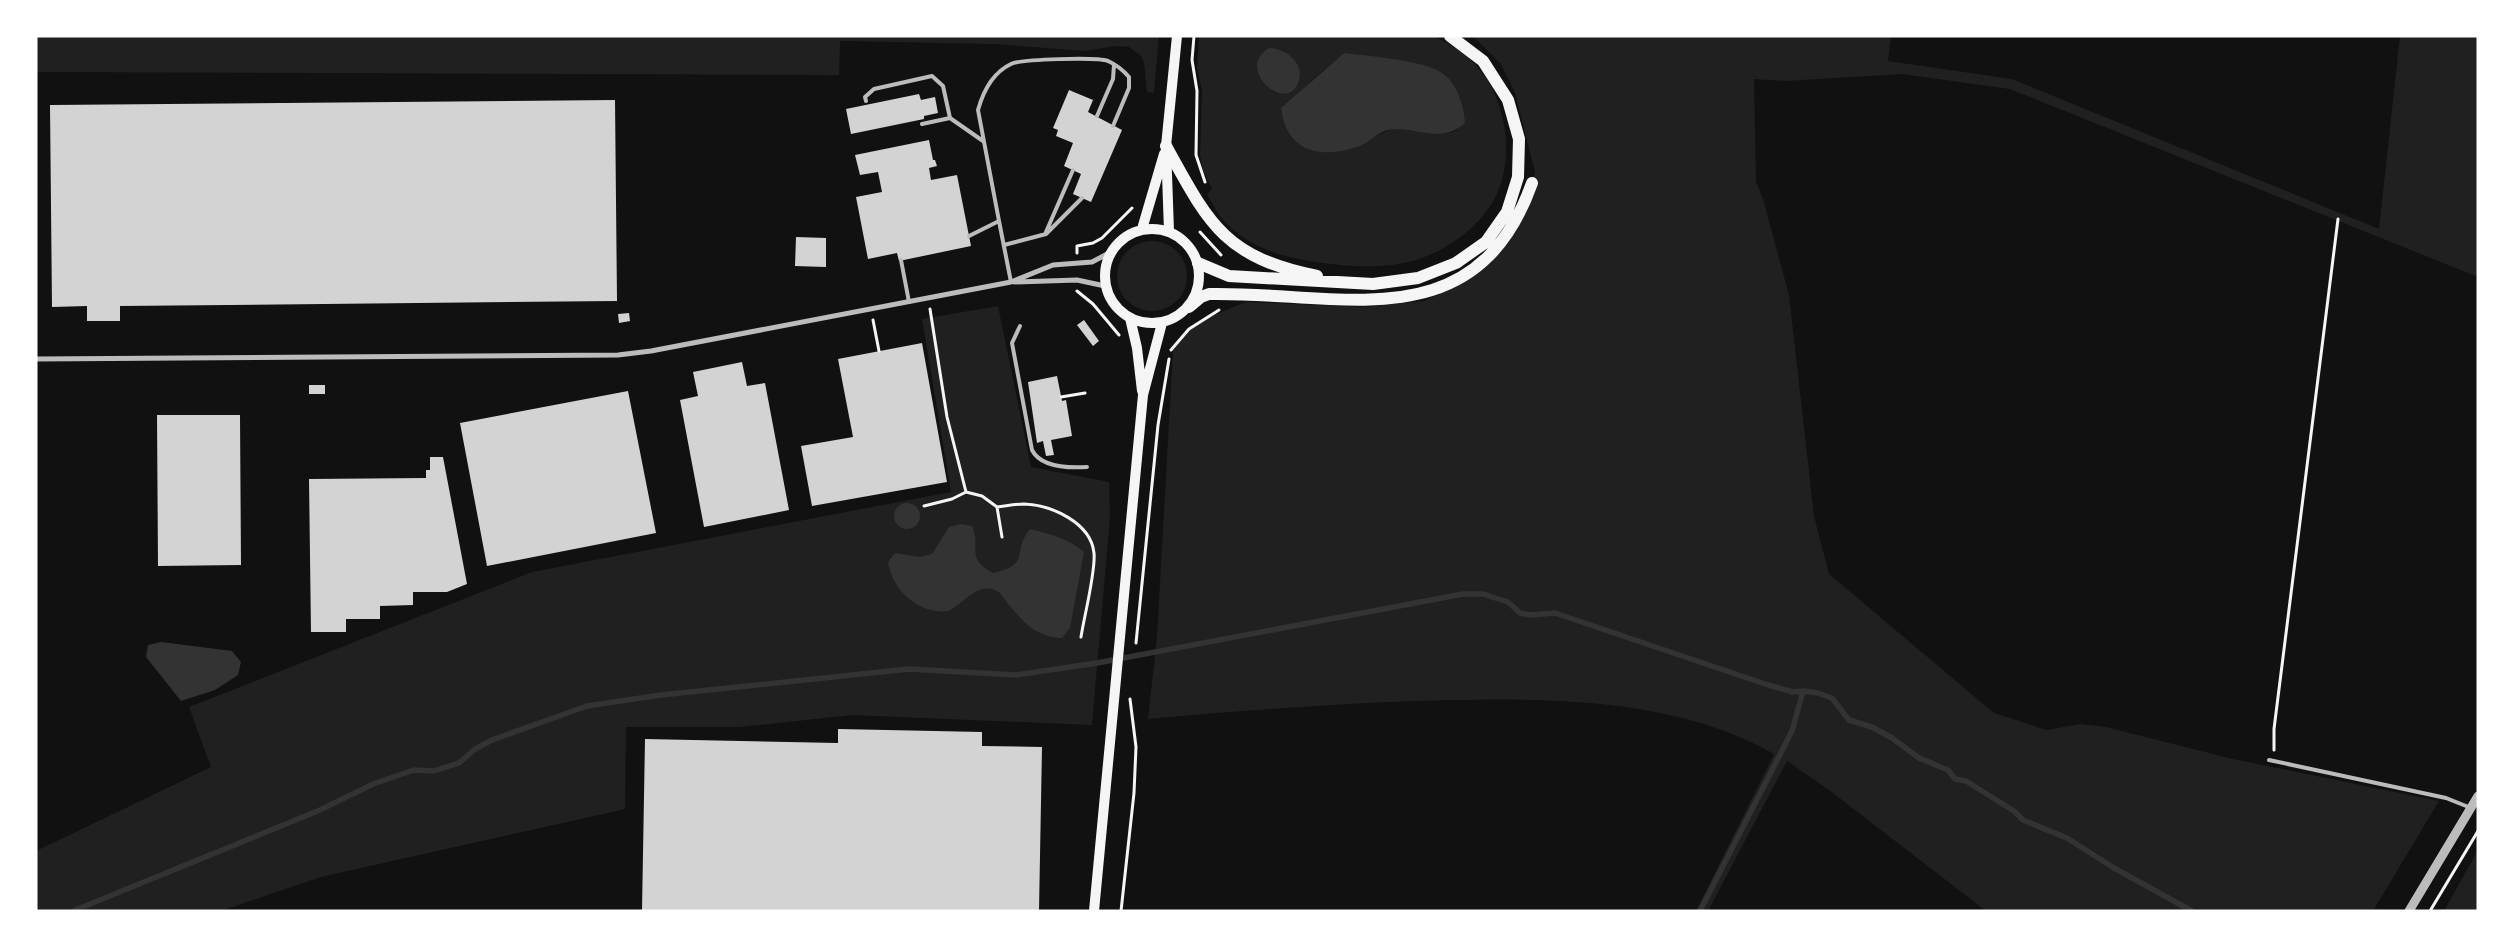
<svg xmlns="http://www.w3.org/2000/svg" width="2514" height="947" viewBox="0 0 2514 947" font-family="Rubik,sans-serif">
<rect width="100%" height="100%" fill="#111"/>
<path fill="#202020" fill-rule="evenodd" d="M36,36H1159L1154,93L1147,92L1144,63L1141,56L1129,47L1116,46L1085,51L995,44L840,41L839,75L36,72Z
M1199,36H1433C1450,44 1467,54 1479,69C1507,102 1515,158 1495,198C1480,227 1446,251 1416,260C1386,269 1353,267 1322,263C1285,258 1250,249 1223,220C1217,213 1212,203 1207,194L1212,189L1203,170L1200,155L1202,90L1197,68ZM1344,53L1387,60L1457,130C1437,140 1416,129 1395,129C1385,130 1360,145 1346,149L1299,94L1312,80Z
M1473,36H1891L1888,61L2012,79L2379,229L2400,36H2478V277L2010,89L1902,74L1785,81L1754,79L1756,182L1763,199L1789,295L1814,516L1829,574L1994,713L2047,730L2080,724L2106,727L2233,759L2439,801L2373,911H1986L1829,790L1787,761L1708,911H1696L1774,754C1680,700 1559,698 1453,700C1351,702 1250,710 1148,719L1157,637L1173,351L1190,330L1212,316L1246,302L1364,307L1424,301L1453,288L1503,250L1526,214L1535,172L1515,93L1501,64Z
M1117 276a35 35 0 1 1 70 0a35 35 0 1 1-70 0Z
M998,306L1031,467L1109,482L1110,517L1092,725L852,715L740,727H626L625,809L321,877L221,911H36V851L211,767L189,707L532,572L951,492L922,319Z
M2478,850V911H2444Z"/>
<path fill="#333" d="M1269,48C1286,49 1306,63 1298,83C1286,114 1234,69 1269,48Z
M1344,53C1367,56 1424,60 1442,73C1457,83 1464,105 1465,123C1439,146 1416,125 1388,130C1379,132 1370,141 1362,145C1323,160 1287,154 1281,108Z
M894 516a13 13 0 1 1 26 0a13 13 0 1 1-26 0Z
M961,524L972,526C982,548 964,557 993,573C1033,564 1010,553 1030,529C1050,534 1068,538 1084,552L1070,628L1062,638C1036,636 1025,624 1009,605C1006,602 1003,596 1000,593C979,579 966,602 950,610C944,613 937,611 931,610C908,604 892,585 888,562L895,553L920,557L932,554L949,527Z
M161,642L232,651L241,662L238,675L215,690L181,701L146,657L148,645Z"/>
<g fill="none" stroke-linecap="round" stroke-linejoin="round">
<path stroke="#333" stroke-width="5.5" d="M73,911L320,810L373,784L414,770L434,771L459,763L475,749L492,740L587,706L661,695L909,669L1016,675L1097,663L1463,594H1483L1508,602L1520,613L1530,615L1555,613L1771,686L1793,692L1803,691L1818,693L1832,698L1849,720L1872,727L1892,738L1919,758L1948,770L1955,779L1966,781L2014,811L2023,820L2067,838L2114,868L2192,911
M1700,911L1792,731L1803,691"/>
</g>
<path fill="#d3d3d3" d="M1069,90L1093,100L1088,112L1122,130L1091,202L1073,194L1081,174L1064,166L1073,143L1056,136L1058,130L1053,128Z
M919,94L921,100L935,97L938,113L924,116V119L851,134L846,109Z
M615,100L617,301L120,306V321H87V306L52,307L50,105Z
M929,140L933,160H935L937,166L929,168L931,180L957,175L971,246L899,261L897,253L868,259L856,197L882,192L878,172L860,175L855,155Z
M796,237L826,238V267L795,266Z
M629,313L630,321L619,323L618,314Z
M1084,320L1099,341L1093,346L1077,325Z
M922,343L947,482L812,506L801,446L853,437L838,359Z
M742,362L747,386L765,383L789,510L704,527L680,400L698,396L693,372Z
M1057,376L1062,401L1066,400L1072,436L1051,440L1054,455L1046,456L1043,441L1037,443L1028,382Z
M309,385H325V394H309Z
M628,391L656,533L487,566L460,423Z
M157,415H240L241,565L158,566Z
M430,457H443L467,584L447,592H413V605L380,606V619H346V632H311L309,479L426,478V470H430Z
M838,729L982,732V746L1042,747L1039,911H642L645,739L838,743Z"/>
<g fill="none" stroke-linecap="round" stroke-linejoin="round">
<path stroke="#f5f5f5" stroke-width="3" d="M1194,36L1192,60L1197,91L1196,155L1205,182
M1200,232L1221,255
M1077,253V246L1093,243L1102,238L1132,208
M1077,291L1093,304L1119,335
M873,320L879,351
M1171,350L1189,329L1219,310
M1061,397L1085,393
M966,492L982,496L997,507L1002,537
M924,506L952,499L966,492L947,417L930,309
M997,507C1006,506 1016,504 1024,504C1052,505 1091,523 1094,553C1096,571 1084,617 1081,637
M1136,643L1158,425L1169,359
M2274,750V729L2338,219
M1121,911L1134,793L1136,747L1130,699
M2430,911L2478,831"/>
<path stroke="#bcbcbc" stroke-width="4" d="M866,101L865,97L874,89L932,76L943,86L950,118L983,141
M1097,116L1113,79L1114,65
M922,124L950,118
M999,221L978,110C983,92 992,73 1011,64C1021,59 1097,57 1108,61C1117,65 1123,70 1129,77V88L1113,126
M1046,232L1073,170
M969,236L999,221L1011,282
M1004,245L1046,234L1082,198
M901,260L909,302
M1020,326L1012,343L1032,450C1041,468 1070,468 1087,467
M2269,760L2446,798L2471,808"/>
<path stroke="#bcbcbc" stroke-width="5" d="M1014,282L1077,280L1105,286
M36,359L618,355L651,351L1011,282L1053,265L1092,262L1111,252"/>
<path stroke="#bcbcbc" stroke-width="9" d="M2409,911L2478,796"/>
<path stroke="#f5f5f5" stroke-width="10" d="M1105 276a47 47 0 1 1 94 0a47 47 0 1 1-94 0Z
M1142,229L1164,154
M1169,231L1166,146L1177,36
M1130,318L1137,348L1142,391
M1094,911L1143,395L1162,323"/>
<path stroke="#f5f5f5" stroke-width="12" d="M1166,146C1209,224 1224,257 1317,276
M1198,263L1229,276L1373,284L1418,278L1456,263L1486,242L1507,212L1518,177L1519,139L1508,100L1483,61L1450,36
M1189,307L1201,297L1209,294C1339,291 1475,343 1532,183"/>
</g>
<rect width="2514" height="947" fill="none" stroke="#ffffff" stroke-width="75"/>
</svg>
